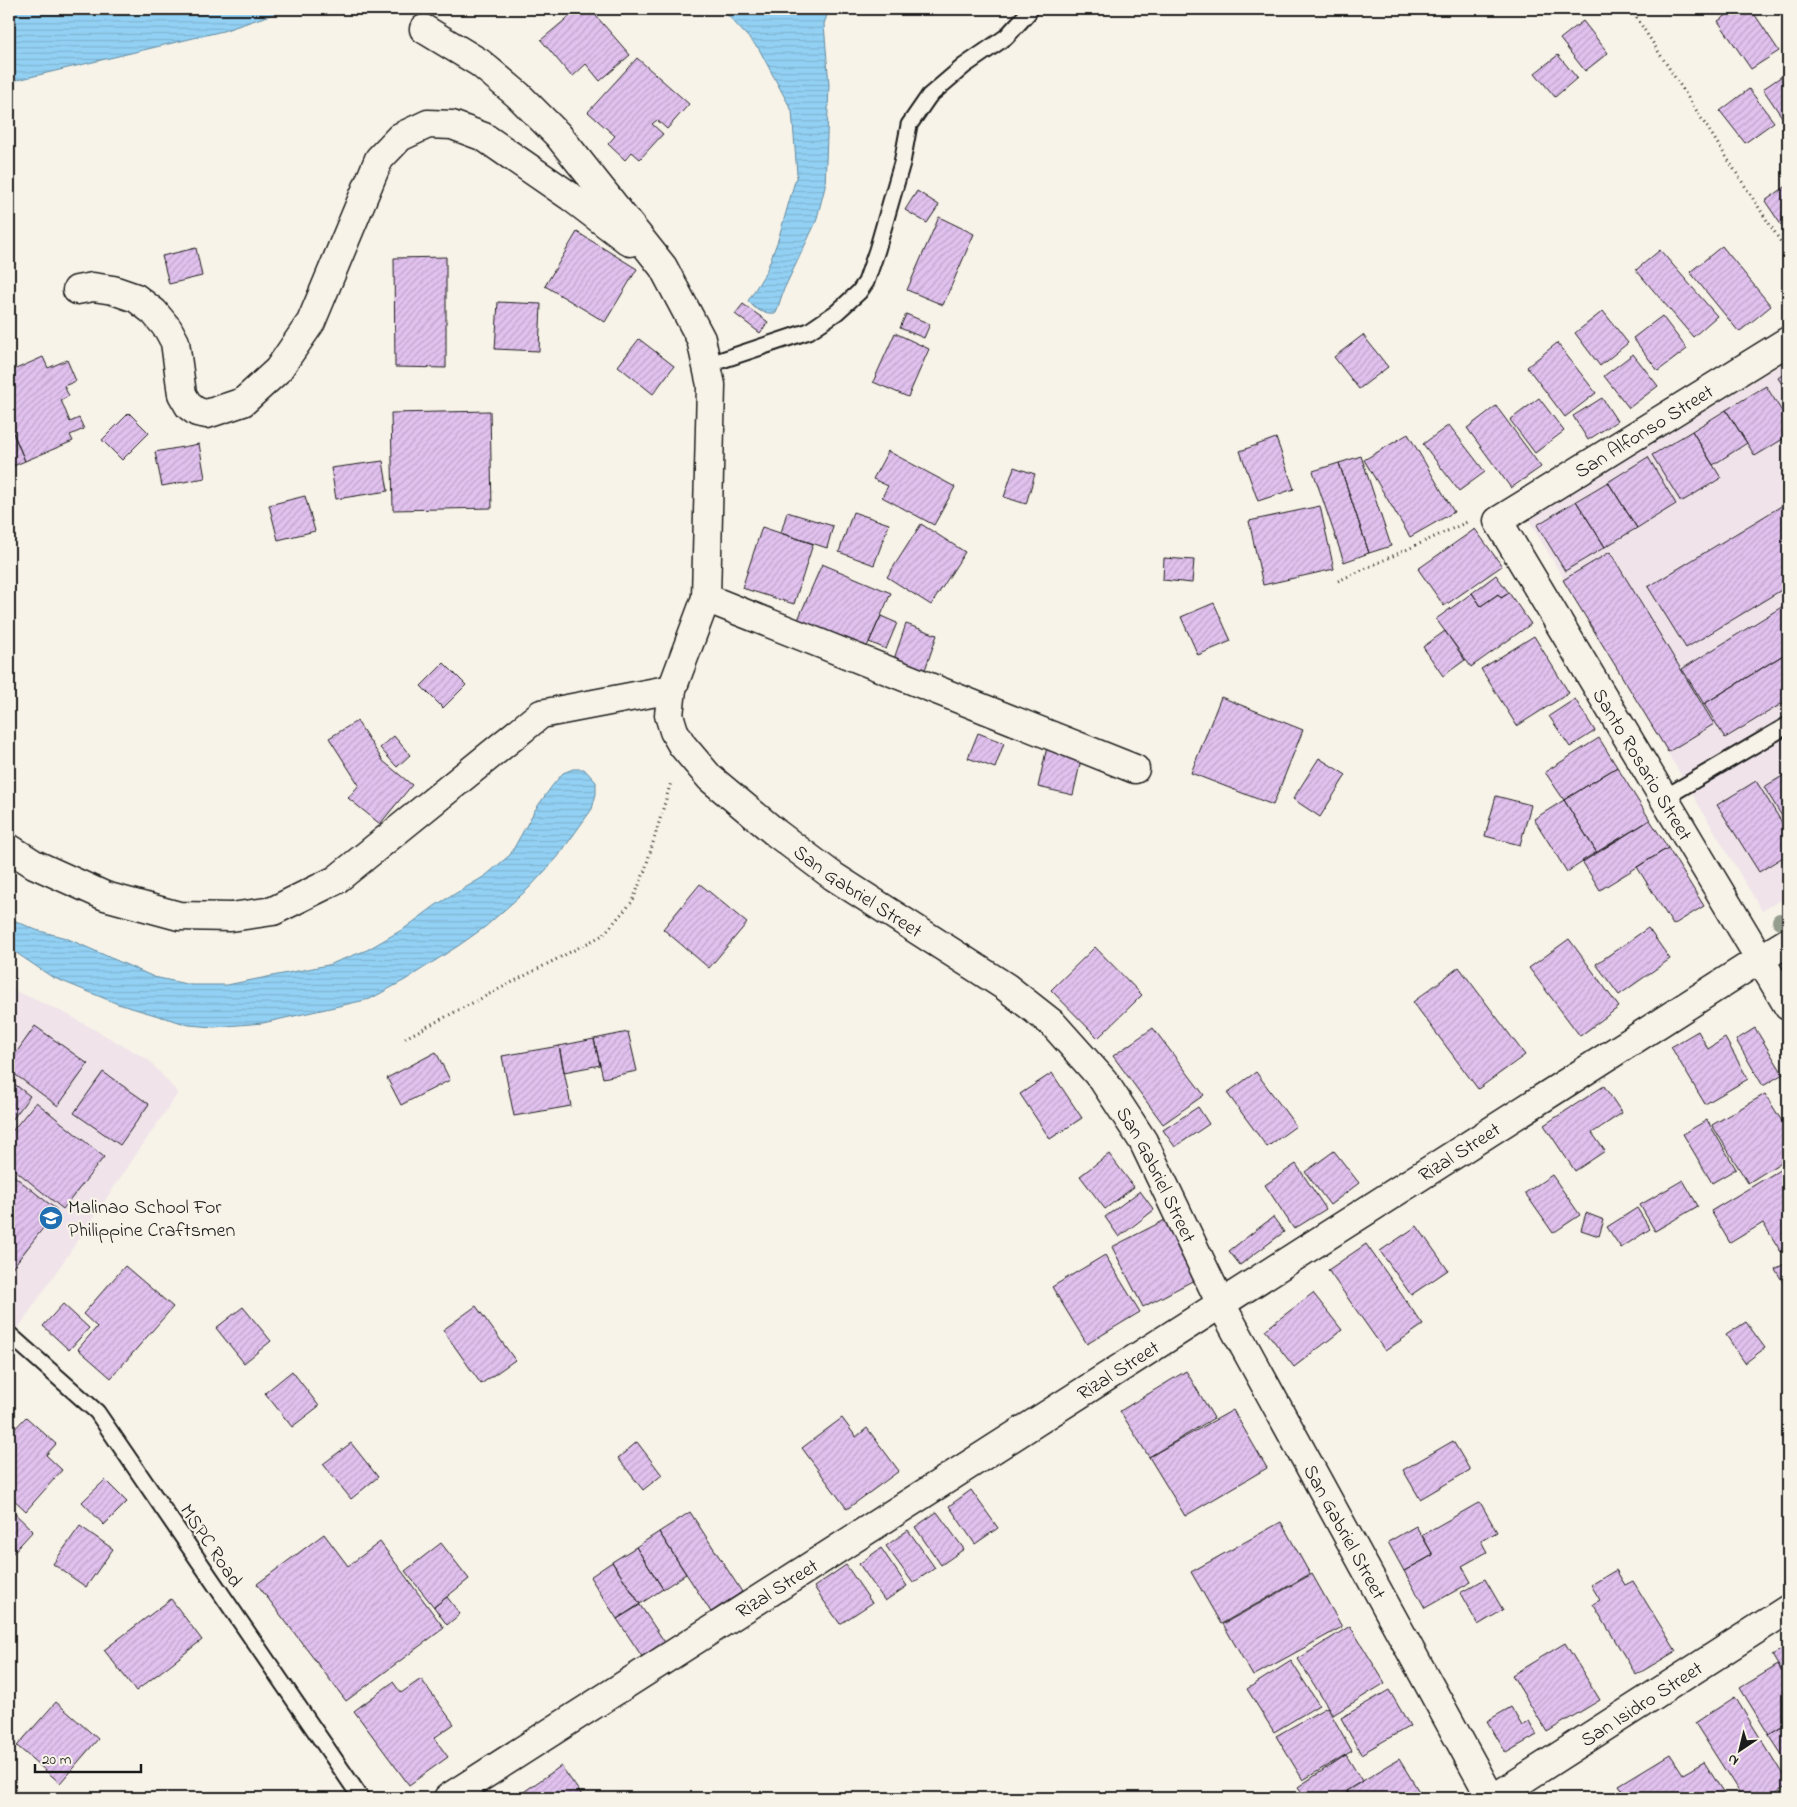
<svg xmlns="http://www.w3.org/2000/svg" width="1797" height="1807" viewBox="0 0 1797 1807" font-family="'Indie Flower',sans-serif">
<defs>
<pattern id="water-rules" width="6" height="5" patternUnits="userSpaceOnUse" patternTransform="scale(1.25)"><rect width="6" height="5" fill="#93d1f4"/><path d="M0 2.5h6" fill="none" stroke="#7eb3d1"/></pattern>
<pattern id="building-hatch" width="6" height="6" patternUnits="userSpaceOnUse" patternTransform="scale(1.25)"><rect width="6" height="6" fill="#e1c1ee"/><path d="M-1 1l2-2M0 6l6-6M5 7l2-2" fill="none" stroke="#c0a5cc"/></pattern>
</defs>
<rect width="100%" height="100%" fill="#f7f3e8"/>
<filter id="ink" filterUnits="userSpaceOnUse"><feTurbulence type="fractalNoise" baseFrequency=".02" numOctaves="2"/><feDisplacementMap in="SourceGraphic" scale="10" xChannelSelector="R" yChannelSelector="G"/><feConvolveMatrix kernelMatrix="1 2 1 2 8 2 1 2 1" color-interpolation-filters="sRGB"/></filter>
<g filter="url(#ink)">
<path fill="#f0e4ea" d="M1788,360V896L1762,911L1528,519Z
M9,988L65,1013L149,1060L178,1093L9,1342Z"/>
<path fill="url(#water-rules)" stroke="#63899e" d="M9,9H288L223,31L9,82Z
M722,9H829L824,24L829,85L825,187L816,222L784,289L776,313C762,314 756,310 748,301L766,272L778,240L797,174L792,111L759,49Z
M573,769H584L596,782V794L592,809L557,858L528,889L485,927L458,946L405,980L370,999L263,1023L214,1027L189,1025L118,1004L84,990L52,977L9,948V918L36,930L66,938L154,977L191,985H227L328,965L367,950L405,928L436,905L485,876L510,855L535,810L552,786L563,773Z"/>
<path fill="url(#building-hatch)" stroke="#1c1c1c" d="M578,9H590L630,55L600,81L586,64L572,77L541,40Z
M1736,9H1751L1779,51L1751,69L1718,21Z
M1583,21L1608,53L1585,71L1560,39Z
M1558,55L1577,78L1555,97L1535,73Z
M637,58L689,104L667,129L657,120L652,124L663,134L640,159L632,152L625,160L608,144L615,136L588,112Z
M1788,72V122L1786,123L1763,89Z
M1749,89L1774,122L1745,143L1720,111Z
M1788,185V235L1765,201Z
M917,191L939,205L927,223L905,210Z
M939,217L974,234L943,305L907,290Z
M577,232L637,269L605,322L545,286Z
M1722,246L1771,306L1739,332L1690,272Z
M196,248L202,276L169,284L162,256Z
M1660,250L1717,316L1693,337L1636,270Z
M446,257V368L395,367L394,258Z
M498,302L541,304L539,351L495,349Z
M743,304L768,322L760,333L735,314Z
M1603,311L1628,343L1600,366L1575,333Z
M906,314L930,324L924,338L900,328Z
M1662,316L1687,349L1658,371L1633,338Z
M895,333L929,349L908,397L873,382Z
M1363,335L1388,367L1359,389L1334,357Z
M639,339L674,366L653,394L618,366Z
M1557,343L1596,393L1565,417L1527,367Z
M1633,354L1658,386L1629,408L1604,376Z
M43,357L48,368L67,360L76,381L64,386L69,396L61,400L70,422L79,418L84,429L70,435L73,441L25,461L9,423V372Z
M1788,371V393L1778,378Z
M1766,386L1788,421V436L1755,456L1726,410Z
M1539,398L1564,431L1535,453L1510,420Z
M1602,398L1617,421L1588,440L1573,416Z
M1496,406L1541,467L1511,488L1467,428Z
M1726,410L1747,443L1713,465L1692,431Z
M490,411L492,508L393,510L391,413Z
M129,413L149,433L122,460L102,440Z
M9,423L25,461L9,468Z
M1449,425L1485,472L1459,491L1423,444Z
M1692,431L1721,478L1681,502L1652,455Z
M1408,434L1454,512L1410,537L1364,460Z
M1276,438L1294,489L1258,501L1240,451Z
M199,444L205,478L162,486L155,452Z
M888,451L955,487L934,525L882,497L888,486L873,479Z
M1361,456L1391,546L1369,553L1339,463Z
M1648,457L1676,504L1637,528L1608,482Z
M383,461L388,491L336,499L331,468Z
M1339,463L1369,553L1344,562L1313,471Z
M1014,467L1035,474L1026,504L1004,497Z
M1608,482L1637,528L1605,547L1576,501Z
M305,496L315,531L278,540L269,505Z
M1576,501L1605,547L1565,571L1537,525Z
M1788,502V586L1686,648L1648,587Z
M1320,506L1334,569L1263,585L1249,521Z
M787,512L833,526L827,548L781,533Z
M853,512L889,524L874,565L839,552Z
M921,524L965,552L931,605L887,577Z
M762,527L813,544L794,604L742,588Z
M1475,529L1502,566L1444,606L1418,569Z
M1610,552L1714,724L1668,752L1563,580Z
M1164,558L1194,560L1192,583L1163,580Z
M822,564L891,593L862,658L794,629Z
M1496,575L1509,593L1501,598L1498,594L1481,606L1472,593Z
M1472,593L1481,606L1498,594L1501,598L1509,593L1531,624L1471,667L1436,619Z
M1214,603L1231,641L1198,655L1181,617Z
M1788,603V652L1704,704L1682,669Z
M881,616L897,623L886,649L869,642Z
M906,624L937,635L925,670L894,659Z
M1445,631L1465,660L1443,676L1423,647Z
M1534,636L1569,693L1517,726L1481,669Z
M1788,652V700L1725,738L1704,704Z
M444,663L466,685L443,708L421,686Z
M1221,697L1303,730L1273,805L1191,773Z
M1575,699L1595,731L1570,747L1549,716Z
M357,721L383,761L412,785L380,824L348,798L359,785L329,738Z
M978,733L1004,743L995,768L968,758Z
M394,736L410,755L397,767L380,748Z
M1599,738L1617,767L1564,800L1545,772Z
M1047,747L1082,755L1073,795L1038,787Z
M1319,758L1346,775L1320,817L1293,799Z
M1617,767L1650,820L1597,853L1564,800Z
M1786,774L1788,777V826L1764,787Z
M1756,781L1788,832V854L1759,872L1717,805Z
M1496,796L1531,805L1520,845L1485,836Z
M1564,800L1597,853L1567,872L1534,819Z
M1650,820L1668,848L1600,890L1582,861Z
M1668,848L1704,906L1673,925L1637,867Z
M700,884L747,923L709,968L663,929Z
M1648,928L1670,959L1619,995L1596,964Z
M1569,939L1619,1007L1580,1036L1529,968Z
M1095,947L1142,995L1098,1038L1051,990Z
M1459,967L1525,1055L1478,1089L1413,1002Z
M35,1026L88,1064L58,1106L9,1070V1063Z
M1153,1028L1204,1095L1163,1124L1113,1056Z
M1755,1028L1783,1074L1763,1086L1736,1040Z
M1698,1031L1708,1049L1725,1038L1748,1079L1705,1104L1671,1047Z
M628,1032L637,1071L603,1078L594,1039Z
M594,1039L600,1065L564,1072L559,1046Z
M559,1046L571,1106L514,1116L502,1056Z
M436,1052L450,1080L401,1105L387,1078Z
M103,1072L149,1104L120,1145L74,1113Z
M1256,1072L1296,1126L1267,1147L1227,1093Z
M1052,1073L1082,1118L1050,1139L1020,1094Z
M9,1080L30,1096L9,1124Z
M1604,1086L1622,1113L1592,1133L1605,1151L1575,1171L1544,1125Z
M1765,1094L1788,1131V1158L1748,1183L1712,1125Z
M36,1102L104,1157L63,1209L9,1165V1135Z
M1198,1107L1209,1124L1175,1147L1163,1130Z
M1707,1120L1736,1169L1712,1183L1683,1134Z
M1334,1151L1359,1183L1330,1205L1305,1172Z
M1109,1154L1134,1187L1105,1209L1080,1176Z
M1296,1164L1326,1209L1294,1229L1265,1185Z
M1788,1165V1247L1781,1252L1763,1223L1730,1243L1711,1211Z
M9,1172L57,1210L9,1272Z
M1552,1175L1580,1215L1553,1233L1525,1193Z
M1683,1180L1698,1206L1655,1231L1640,1205Z
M1140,1191L1154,1210L1119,1237L1105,1217Z
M1637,1208L1650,1229L1621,1248L1607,1227Z
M1586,1213L1604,1220L1599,1236L1581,1230Z
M1273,1217L1284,1232L1240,1265L1229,1251Z
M1167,1219L1198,1278L1143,1307L1112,1247Z
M1417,1226L1448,1270L1411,1295L1380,1251Z
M1366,1244L1423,1325L1385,1351L1328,1270Z
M1105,1255L1140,1312L1087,1344L1052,1287Z
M1788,1262V1290L1775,1269Z
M125,1266L173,1307L111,1378L78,1349L97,1327L83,1314Z
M1313,1293L1342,1330L1294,1367L1265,1330Z
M63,1304L89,1328L69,1350L43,1326Z
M476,1306L515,1360L481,1384L443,1330Z
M243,1307L271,1341L244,1363L216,1328Z
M1746,1322L1765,1348L1745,1363L1726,1335Z
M292,1371L319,1406L292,1427L265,1393Z
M1186,1371L1214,1418L1149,1457L1120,1411Z
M1233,1410L1267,1468L1185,1516L1149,1457Z
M26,1417L56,1444L46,1455L62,1470L26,1511L9,1495V1435Z
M842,1418L856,1437L867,1428L899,1471L847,1509L802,1448Z
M1453,1441L1470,1470L1420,1499L1403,1470Z
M637,1442L662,1475L643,1490L618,1458Z
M351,1443L378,1477L351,1499L323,1464Z
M105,1480L127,1502L104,1525L82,1502Z
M971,1490L998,1528L975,1544L949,1506Z
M1480,1502L1497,1532L1481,1541L1487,1552L1462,1566L1471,1582L1425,1608L1404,1571L1433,1555L1422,1535Z
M9,1508L33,1531L9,1557Z
M690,1512L742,1592L711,1612L659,1532Z
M937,1512L964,1549L941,1565L915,1527Z
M1281,1522L1310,1574L1221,1624L1191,1572Z
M80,1526L113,1549L86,1587L53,1564Z
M1416,1526L1433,1555L1404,1571L1388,1542Z
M908,1530L935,1568L913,1583L886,1546Z
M659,1532L686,1574L663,1589L636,1547Z
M324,1534L348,1566L380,1542L444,1628L346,1701L257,1584Z
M441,1543L469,1579L434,1607L405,1571Z
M636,1547L663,1589L640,1604L612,1562Z
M881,1548L907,1586L885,1601L859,1564Z
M612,1562L640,1604L617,1619L590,1577Z
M846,1565L872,1603L840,1624L814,1587Z
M1616,1570L1625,1585L1633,1581L1676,1651L1636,1675L1593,1604L1600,1600L1591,1585Z
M1312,1574L1342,1627L1253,1676L1223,1624Z
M1485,1579L1503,1610L1478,1625L1460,1593Z
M447,1597L460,1614L447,1625L434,1607Z
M171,1599L202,1640L136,1691L104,1650Z
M640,1605L668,1647L645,1661L617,1619Z
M1350,1626L1385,1683L1333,1715L1298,1659Z
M1565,1643L1600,1700L1547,1732L1512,1675Z
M1788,1646V1668L1782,1672L1772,1655Z
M1291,1661L1319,1705L1274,1732L1247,1689Z
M1778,1665L1788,1682V1723L1769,1735L1740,1688Z
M421,1679L454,1724L434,1738L448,1757L409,1785L354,1711L393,1682L401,1693Z
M1389,1690L1410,1726L1361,1754L1341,1718Z
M1735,1697L1788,1783V1785L1766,1798H1743L1695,1723Z
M56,1702L98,1739L60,1783L17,1746Z
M1327,1707L1352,1751L1303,1780L1276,1736Z
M1511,1707L1522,1726L1529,1721L1537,1735L1506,1753L1487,1721Z
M1788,1723V1764L1769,1735Z
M1670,1754L1683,1774L1704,1762L1727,1798H1628L1619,1785Z
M1346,1755L1362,1781L1346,1791L1351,1798H1306L1298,1787Z
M1399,1759L1423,1798H1351L1346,1791Z
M561,1766L584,1798H515Z"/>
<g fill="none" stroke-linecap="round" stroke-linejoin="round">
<g stroke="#1c1c1c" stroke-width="19">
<path id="lane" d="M707,365L809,331L837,312L859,292L866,282L877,250L902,163L909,125L929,96L964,66L1006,37L1028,13L1029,9
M1664,798L1788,725
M9,1334L97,1412L361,1798"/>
</g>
<g stroke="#1c1c1c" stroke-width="31">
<g id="street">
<path id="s1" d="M424,29L480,63L518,95L558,135L663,267L701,339L711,385L706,598L672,689L669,715L674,731L682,745L710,778L776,833L833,876L1006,987L1053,1024L1103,1080L1143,1141L1221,1304L1491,1798"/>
<path d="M77,290L93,287L113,290L136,298L154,312L168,329L175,342L182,394L189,406L197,412L207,414L243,402L278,370L311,322L379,159L400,137L428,124L452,125L484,137L571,197L630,242"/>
<path d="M706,598L1135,769"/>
<path d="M9,848L34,864L105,896L179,916L231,917L273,911L336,880L541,714L672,689"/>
<path id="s2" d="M448,1798L1760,959L1498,521L1788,341"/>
<path id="s3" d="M1494,1798L1788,1609"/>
</g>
</g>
<g stroke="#1c1c1c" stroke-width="31">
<path id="secondary" d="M1788,942L1760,959L1788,1006"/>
</g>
<path stroke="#1c1c1c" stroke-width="3" stroke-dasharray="1 4" stroke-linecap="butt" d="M1631,9L1788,253
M1338,581L1467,522
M405,1038L603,935L632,902L644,873L671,782"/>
<use href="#lane" stroke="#f7f3e8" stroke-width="15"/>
<use href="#street" stroke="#f7f3e8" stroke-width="28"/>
<use href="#secondary" stroke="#f7f3e8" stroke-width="28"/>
</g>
<circle fill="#959d8e" cx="1780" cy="921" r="8"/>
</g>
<defs>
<g id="school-disc" transform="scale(1.25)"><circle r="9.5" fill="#1f6fb2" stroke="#f7f3e8"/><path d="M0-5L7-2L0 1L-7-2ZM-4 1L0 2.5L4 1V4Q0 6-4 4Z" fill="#fff"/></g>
</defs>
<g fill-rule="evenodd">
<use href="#school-disc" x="51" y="1218"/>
</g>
<g text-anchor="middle" stroke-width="4.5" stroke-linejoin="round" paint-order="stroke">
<g font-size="20" fill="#1c1c1c" stroke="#f7f3e8">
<text dy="7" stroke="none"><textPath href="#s2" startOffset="2239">San Alfonso Street</textPath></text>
<text transform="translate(1643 764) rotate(59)" y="7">Santo Rosario Street</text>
<text dy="7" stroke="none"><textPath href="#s1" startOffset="1068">San Gabriel Street</textPath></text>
<text dy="7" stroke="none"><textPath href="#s2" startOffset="1200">Rizal Street</textPath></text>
<text dy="7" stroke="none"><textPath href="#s1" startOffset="1488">San Gabriel Street</textPath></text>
<text dy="7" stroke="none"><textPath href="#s2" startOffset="795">Rizal Street</textPath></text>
<text dy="7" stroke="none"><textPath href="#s1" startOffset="1892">San Gabriel Street</textPath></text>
<text transform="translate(212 1545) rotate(56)" y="7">MSPC Road</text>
<text dy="7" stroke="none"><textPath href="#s2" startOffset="390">Rizal Street</textPath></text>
<text dy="7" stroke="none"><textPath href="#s3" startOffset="175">San Isidro Street</textPath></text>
</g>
<g font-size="20" fill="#1c1c1c" stroke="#f7f3e8" text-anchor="start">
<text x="68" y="1213">Malinao School For<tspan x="68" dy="23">Philippine Craftsmen</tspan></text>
</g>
</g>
<rect width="1797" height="1807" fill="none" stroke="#f7f3e8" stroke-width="30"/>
<rect x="15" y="15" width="1767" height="1777" fill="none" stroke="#1c1c1c" stroke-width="2" filter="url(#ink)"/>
<g transform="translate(1740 1750) rotate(215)" stroke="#f7f3e8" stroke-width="4" paint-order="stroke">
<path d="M0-4L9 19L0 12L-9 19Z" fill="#1c1c1c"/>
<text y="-8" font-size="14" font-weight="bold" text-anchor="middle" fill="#1c1c1c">N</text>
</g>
<path d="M35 1764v8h106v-8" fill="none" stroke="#1c1c1c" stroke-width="2.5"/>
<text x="42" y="1764" font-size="15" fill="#1c1c1c" stroke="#f7f3e8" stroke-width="4" paint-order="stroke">20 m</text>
</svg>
